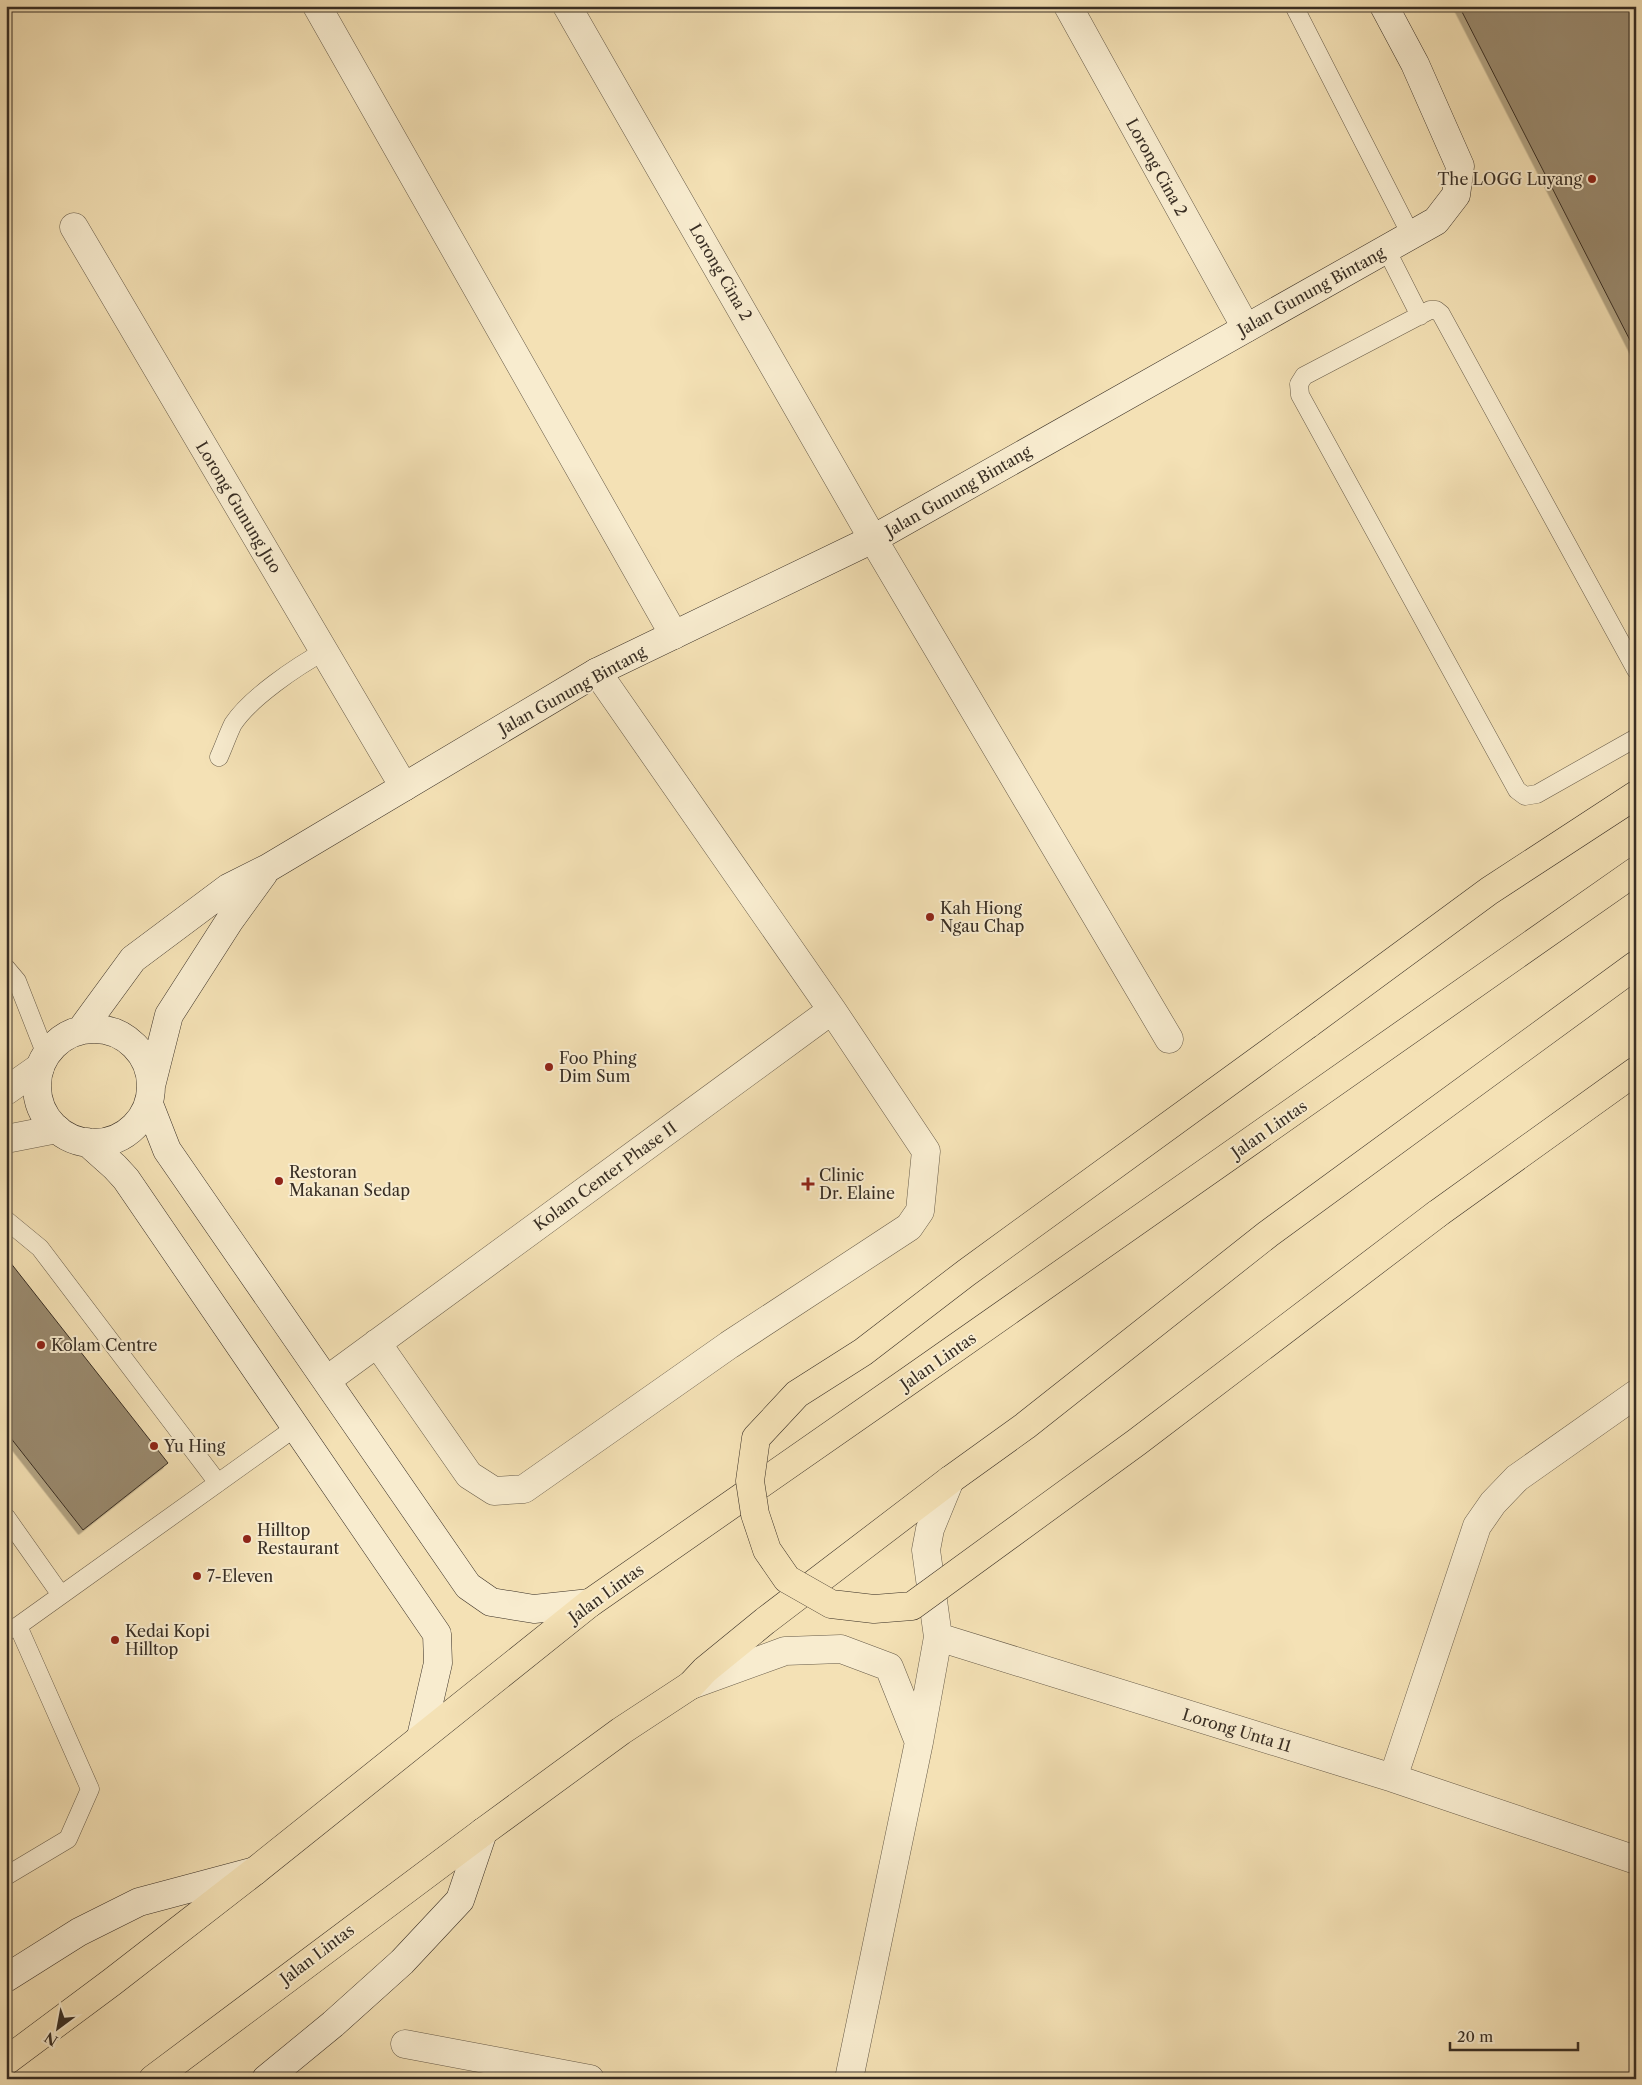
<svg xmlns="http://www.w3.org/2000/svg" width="1642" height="2085" viewBox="0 0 1642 2085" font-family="'Libre Caslon Text',serif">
<defs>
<filter id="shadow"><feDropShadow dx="-4.5" dy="4.5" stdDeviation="0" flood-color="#0004"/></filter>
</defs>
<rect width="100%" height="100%" fill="#f4e1b5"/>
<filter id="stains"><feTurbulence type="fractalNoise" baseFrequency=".004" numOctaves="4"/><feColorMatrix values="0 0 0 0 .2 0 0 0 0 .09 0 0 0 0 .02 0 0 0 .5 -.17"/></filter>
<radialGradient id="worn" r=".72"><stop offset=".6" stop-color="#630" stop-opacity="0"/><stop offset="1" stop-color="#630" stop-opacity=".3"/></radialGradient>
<path fill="#9a8b6f" stroke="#382e24" filter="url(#shadow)" d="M1459,6H1636V352Z
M6,1257L168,1463L83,1530L6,1432Z"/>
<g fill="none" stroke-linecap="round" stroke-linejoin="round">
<g stroke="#675b48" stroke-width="19">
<path id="lane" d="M1294,6L1411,235
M1386,249L1420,316
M1636,670L1441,314L1436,310H1430L1304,376L1299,384L1300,395L1517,790L1525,796L1537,794L1636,738
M219,757C224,746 228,734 233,724C250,698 297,666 325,651
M6,968L17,981L46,1055
M6,1220L40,1248L218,1483
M6,1517L61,1595
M6,1631L18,1626L296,1427
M6,1876L68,1839L90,1789L18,1626"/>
</g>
<g stroke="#675b48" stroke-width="29">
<path id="street" d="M317,6L674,635
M567,6L873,539L1169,1039
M1068,6L1246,328
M74,227L404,787
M6,1091L40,1067
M6,1139L57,1129
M377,1343L469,1475L494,1491L524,1489L729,1345L909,1227L920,1211L926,1151L832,1010L597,672
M327,1380L832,1010
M938,1637L926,1550L930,1529L950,1480
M691,1685L785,1651L841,1649L889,1667L919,1742
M1393,1778L1477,1526L1493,1503L1517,1478L1636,1394
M405,2044L590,2079
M849,2079L919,1742L938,1637L1393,1778L1636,1860"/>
</g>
<g stroke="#382e24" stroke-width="29">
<path id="secondary" d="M37 1086a57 57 0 1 1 114 0a57 57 0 1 1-114 0Z
M81,1030L133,959L228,888L268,868L597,672L873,539L1436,221L1456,195L1460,166L1415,64L1384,6
M151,1086L169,1015L230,920L264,873
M149,1104L167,1150L468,1586L491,1602L534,1609L590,1603
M87,1142L115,1167L126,1179L437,1634L438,1663L421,1737
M6,1978L79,1932L139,1902L255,1871
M266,2079L333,2024L402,1962L460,1900L483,1832"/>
</g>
<g stroke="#382e24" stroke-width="29">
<path id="highway" d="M1307,1025L1489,891L1636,795
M1437,1214L1636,1071
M6,2061L112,1982L255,1871L590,1603L910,1380L1636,871
M153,2079L483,1832L621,1731L691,1685L705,1670L765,1621L950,1480L1025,1426L1268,1234L1636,965"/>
</g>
<use href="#lane" stroke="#f8eccf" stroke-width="18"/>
<use href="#street" stroke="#f8eccf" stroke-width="28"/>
<use href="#secondary" stroke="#f8eccf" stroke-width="28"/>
<use href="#highway" stroke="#f4e1b5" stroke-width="28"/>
<g stroke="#382e24" stroke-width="29" stroke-linecap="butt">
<path id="highway-bridge" d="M1307,1025L966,1273L863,1352L797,1394L756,1438L750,1481L755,1514L767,1550L787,1579L831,1604L874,1609L912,1606L1137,1442L1437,1214"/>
</g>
<use href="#highway-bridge" stroke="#f4e1b5" stroke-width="28"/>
</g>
<g fill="#8f2418" stroke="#f8eccf" stroke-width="2">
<circle cx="1592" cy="179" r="5"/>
<circle cx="930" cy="917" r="5"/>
<circle cx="549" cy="1067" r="5"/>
<circle cx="279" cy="1181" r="5"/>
<path d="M805.5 1176.5h5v5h5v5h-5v5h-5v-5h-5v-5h5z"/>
<circle cx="41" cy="1345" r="5"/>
<circle cx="154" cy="1446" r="5"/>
<circle cx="247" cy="1539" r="5"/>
<circle cx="197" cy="1576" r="5"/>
<circle cx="115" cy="1640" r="5"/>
</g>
<g text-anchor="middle" stroke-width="4" stroke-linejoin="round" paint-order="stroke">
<g font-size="16" fill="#382e24" stroke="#f8eccf">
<text transform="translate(1157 167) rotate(61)" y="6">Lorong Cina 2</text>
<text transform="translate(721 272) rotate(60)" y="6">Lorong Cina 2</text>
<text transform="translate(1311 291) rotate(-29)" y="6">Jalan Gunung Bintang</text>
<text transform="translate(958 491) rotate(-30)" y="6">Jalan Gunung Bintang</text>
<text transform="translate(239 507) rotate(59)" y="6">Lorong Gunung Juo</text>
<text transform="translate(572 690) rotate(-29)" y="6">Jalan Gunung Bintang</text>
<text transform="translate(1269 1129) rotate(-35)" y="6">Jalan Lintas</text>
<text transform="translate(605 1176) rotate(-36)" y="6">Kolam Center Phase II</text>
<text transform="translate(938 1361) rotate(-35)" y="6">Jalan Lintas</text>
<text transform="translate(606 1593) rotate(-36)" y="6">Jalan Lintas</text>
<text transform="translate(1237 1730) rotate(17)" y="6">Lorong Unta 11</text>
<text transform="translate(317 1954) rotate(-37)" y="6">Jalan Lintas</text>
</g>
<g font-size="16" fill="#382e24" stroke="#f8eccf" text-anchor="start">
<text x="1582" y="185" text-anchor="end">The LOGG Luyang</text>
<text x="940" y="914">Kah Hiong<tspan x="940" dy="18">Ngau Chap</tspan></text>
<text x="559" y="1064">Foo Phing<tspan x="559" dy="18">Dim Sum</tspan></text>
<text x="289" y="1178">Restoran<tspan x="289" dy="18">Makanan Sedap</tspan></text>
<text x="819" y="1181">Clinic<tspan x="819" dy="18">Dr. Elaine</tspan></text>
<text x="51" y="1351">Kolam Centre</text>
<text x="164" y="1452">Yu Hing</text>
<text x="257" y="1536">Hilltop<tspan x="257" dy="18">Restaurant</tspan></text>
<text x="207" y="1582">7-Eleven</text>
<text x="125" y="1637">Kedai Kopi<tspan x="125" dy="18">Hilltop</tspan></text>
</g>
</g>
<rect width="1642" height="2085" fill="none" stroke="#f4e1b5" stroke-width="25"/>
<rect x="8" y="8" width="1627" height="2070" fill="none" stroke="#382e24" stroke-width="2.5"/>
<rect x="12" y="12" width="1617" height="2060" fill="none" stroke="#382e24"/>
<g transform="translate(58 2028) rotate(212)" stroke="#f8eccf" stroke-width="4" paint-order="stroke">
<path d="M0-4L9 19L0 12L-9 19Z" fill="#382e24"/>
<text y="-8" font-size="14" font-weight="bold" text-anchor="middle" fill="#382e24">N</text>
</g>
<path d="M1450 2042v8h128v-8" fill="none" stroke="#382e24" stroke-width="2.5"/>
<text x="1457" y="2042" font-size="15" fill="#382e24" stroke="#f8eccf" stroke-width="4" paint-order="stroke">20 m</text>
<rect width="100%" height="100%" filter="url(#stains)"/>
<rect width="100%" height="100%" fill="url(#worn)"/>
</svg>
